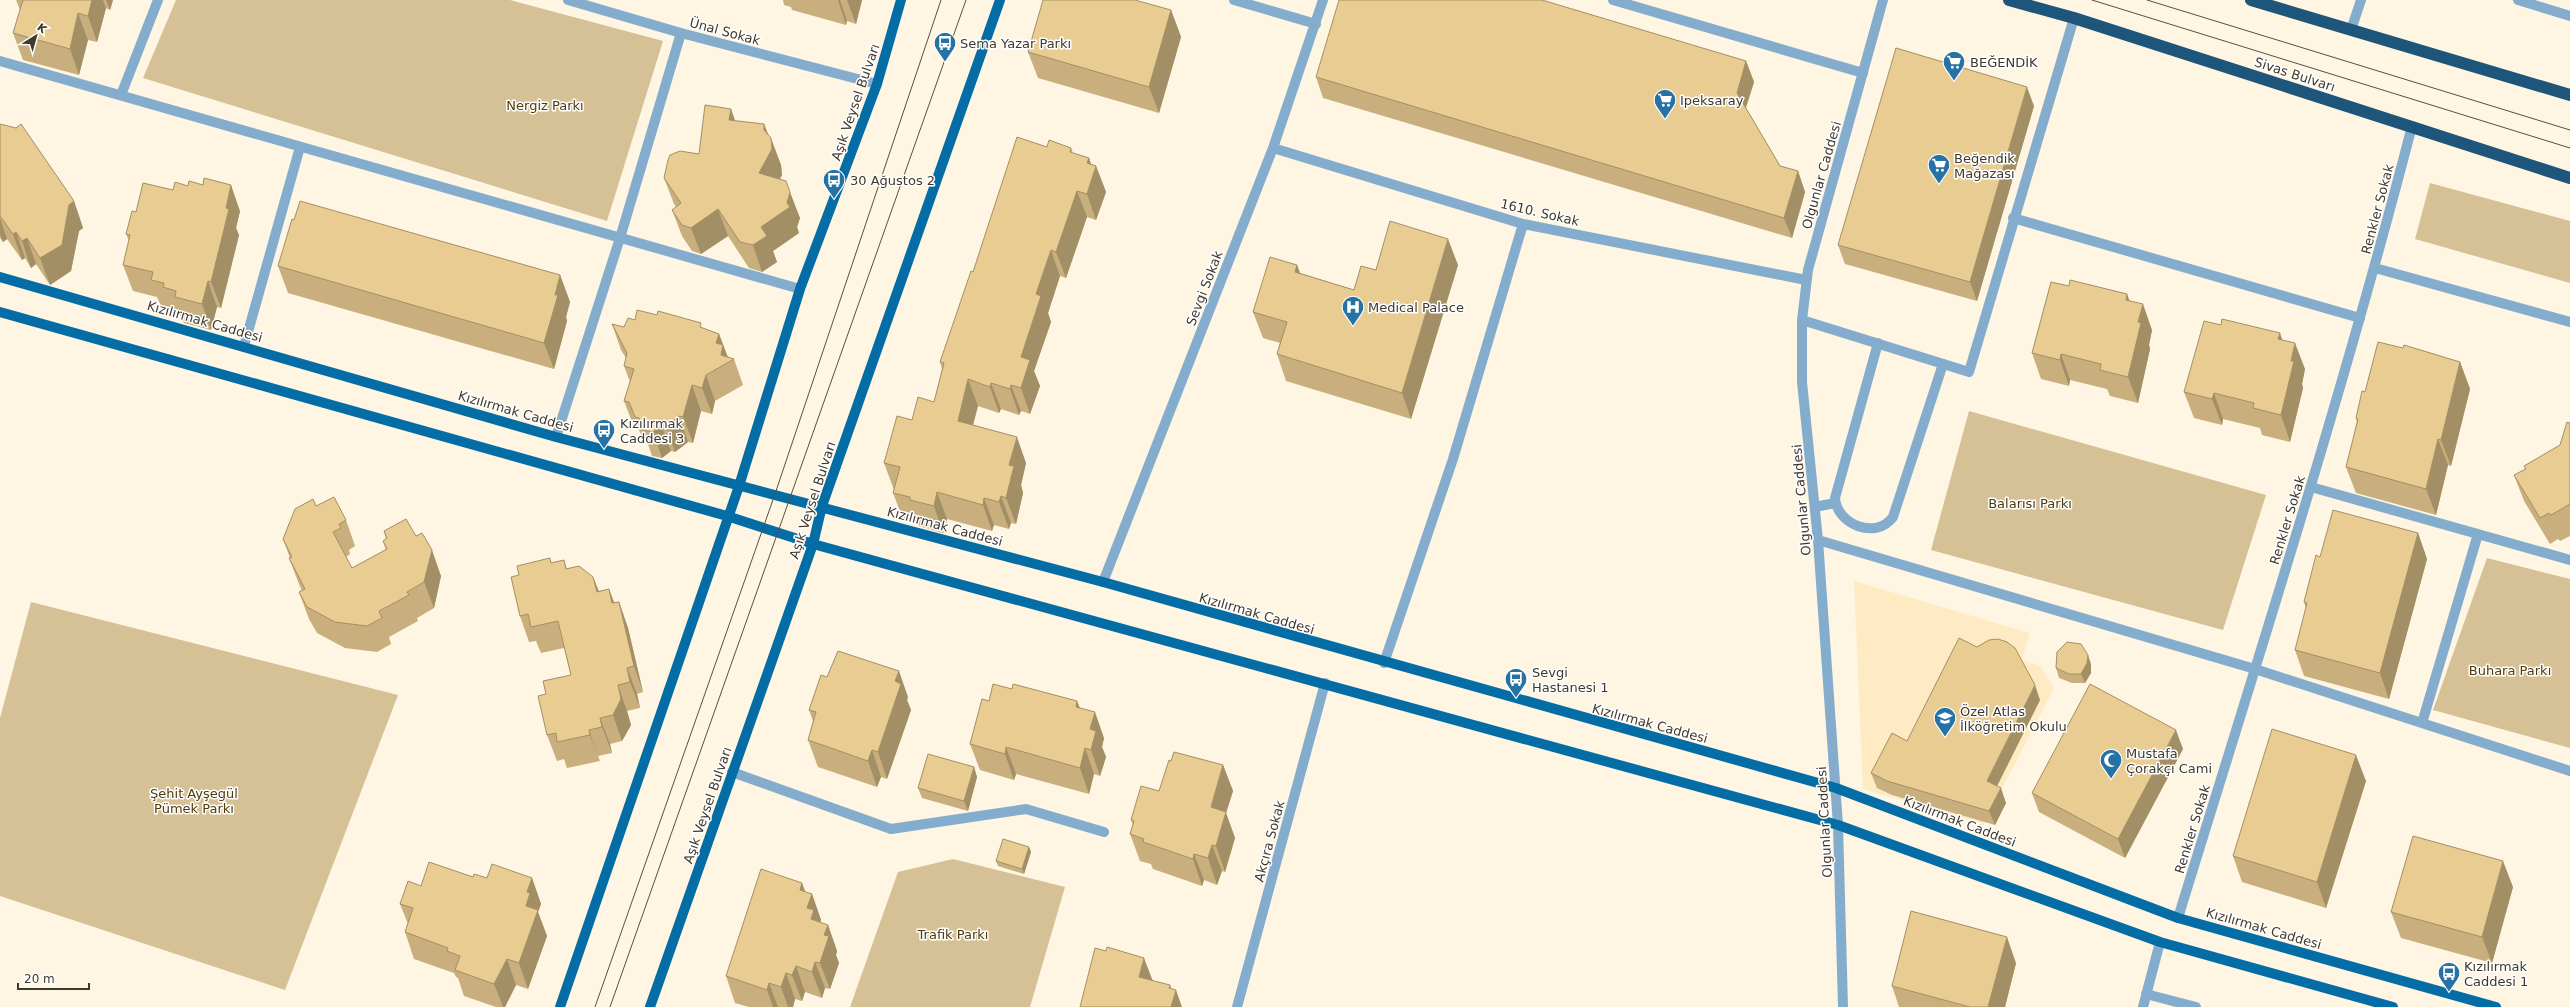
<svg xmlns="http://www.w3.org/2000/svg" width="2570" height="1007" viewBox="0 0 2570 1007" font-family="'DejaVu Sans',sans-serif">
<rect width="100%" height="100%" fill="#fef5e2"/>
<path fill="#feebc4" d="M1854,581L2030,633L2022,660L2040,666L2054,688L1984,824L1863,789Z"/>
<path fill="#d6c196" d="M176,0H510L663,41L607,221L143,78Z
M2430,183L2570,221V283L2415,239Z
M1969,411L2266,495L2223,630L1931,550Z
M2487,558L2570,579V748L2433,710Z
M31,602L398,695L285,990L0,896V718Z
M953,859L1065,887L1030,1007H850L898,872Z"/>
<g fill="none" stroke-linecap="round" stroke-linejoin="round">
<path stroke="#84adcd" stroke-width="10" d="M1613,0L1863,73
M2013,218L2360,318
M1878,343L1835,498C1837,525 1876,540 1893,517L1943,364
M1815,507L1835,503
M2146,994L2196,1007"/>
<path stroke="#84adcd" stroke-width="10" d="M568,0L681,33L877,84
M1234,0L1316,24
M2518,0L2570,16
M2351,30L2361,0
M0,61L800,289
M121,95L158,0
M1273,148L1523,224L1806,280
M2375,268L2570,322
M1802,320L1969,372L2074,18
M244,346L300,147
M556,437L620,238L681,33
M2311,487L2570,560
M1818,540L2255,669L2570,771
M1103,582L1273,148L1323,0
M1384,663L1453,459L1523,224
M2422,723L2478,534
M732,772L891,829L1026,809L1104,832
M2178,918C2259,655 2343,393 2412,126
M1237,1007L1325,683
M1843,1007L1838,825L1818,540L1802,382V320L1808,270L1883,0
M2143,1007L2160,942"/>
<path stroke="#046da6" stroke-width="10" d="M0,277L556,437L1103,582L1836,788L2178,918L2496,1007
M0,312L727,516L813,544L1838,825L2160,942L2393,1007
M560,1007L739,486L800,289L877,84L901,0
M650,1007L813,544L822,506L1000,0"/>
<path stroke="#1d557b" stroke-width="12" d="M2009,0L2074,18L2570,178
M2251,0L2570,95"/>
<path stroke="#565043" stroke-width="1" d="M2092,0L2570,148
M2147,0L2570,130
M595,1007L775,494L941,0
M610,1007L966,0"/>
</g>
<path fill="#c8af7d" d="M16,0H113L110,10L106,8L97,42L88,40L79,75L23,60L13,33L20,10Z
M783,0H862L856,24L847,21L846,25L792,10L791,7L784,5Z
M1171,10L1181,37L1159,113L1038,78L1028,52Z
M1746,61L1754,82L1746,108L1780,166L1798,171L1805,192L1792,238L1323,98L1316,77Z
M2034,106L1977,301L1845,264L1838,245Z
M731,109L735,121L764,124L781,165L782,175L779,179L800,218L797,227L799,233L773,251L777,262L762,272L749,268L728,236L701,254L692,251L682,236L672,210L676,207L674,204L664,178L699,154Z
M0,124L74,201L83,228L79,231L71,271L50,285L36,264L31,268L25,258L22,260L7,239L3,242L0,238Z
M1047,147L1071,148L1073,153L1089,158L1091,164L1096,166L1106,192L1096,220L1087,217L1066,278L1060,276L1048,313L1051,322L1034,371L1040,386L1030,414L1021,411L1019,415L1001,409L999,413L978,406L973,425L1026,463L1021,485L1023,493L1016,524L1011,523L1009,529L994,525L992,531L947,519L943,533L919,526L918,523L903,519L893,493L894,490L884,463L912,420L934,402L942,369L940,362L973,272Z
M188,186L240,211L236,228L239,235L221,308L217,307L211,330L184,323L182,316L173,314L171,309L161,306L157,297L133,291L123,265L129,241L126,234L136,212L173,190Z
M294,220L560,275L570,302L566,317L567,321L554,369L288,293L278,266Z
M1297,265L1300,273L1354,290L1376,270L1458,265L1411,419L1286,381L1277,354L1280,343L1263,338L1253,312Z
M2069,286L2130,301L2152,330L2149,345L2150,349L2138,403L2110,396L2107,389L2070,380L2069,386L2041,379L2032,353Z
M635,320L702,328L719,334L728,357L734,359L743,385L715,401L712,414L701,411L693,443L688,442L675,452L671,451L662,458L652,456L648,444L645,443L638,428L634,427L624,401L630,382L624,366L626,358L621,350L612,324L624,327Z
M2282,340L2305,369L2302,384L2303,388L2290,442L2262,435L2260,428L2223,419L2222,425L2194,418L2184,392Z
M2460,362L2470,389L2451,466L2448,465L2436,515L2356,493L2346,467L2357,423L2356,418L2365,392Z
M2570,423V536L2560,541L2558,539L2550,544L2524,501L2514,475L2525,469L2524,466L2560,445Z
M346,520L355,546L349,550L350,554L346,557L352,568L386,550L383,541L386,539L384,531L416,536L441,576L434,608L417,618L418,621L389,637L391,644L377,652L345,648L317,633L309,619L299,592L302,591L299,584L289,558H290L283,539Z
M2418,533L2427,559L2389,699L2304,676L2295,650L2306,609L2304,602L2320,557Z
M564,560L567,569L593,577L599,591L609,589L614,603L619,602L628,628L643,692L637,694L640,708L627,711L631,725L622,741L610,744L612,753L598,756L600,761L567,768L564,759L557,761L547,735L546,694L571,675L564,648L541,653L536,641L529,642L520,616L519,575L551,563Z
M2091,664V673L2085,683H2072L2059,678L2056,668Z
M827,677L908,697L907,700L911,710L887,779L881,777L877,787L818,767L808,740L813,721L809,710Z
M1012,689L1077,701L1080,708L1104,738L1102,747L1106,757L1100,776L1094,774L1089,794L1016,774L1014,780L980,770L970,744L989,701Z
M2040,700L1997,786L2006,803L1995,825L1892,795L1877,788L1871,773L1907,741Z
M2183,749L2125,858L2039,812L2032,793Z
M1171,761L1223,765L1233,791L1226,813L1235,838L1225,872L1222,871L1217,885L1204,880L1202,886L1153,869L1151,864L1140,861L1130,834L1133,825L1131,820L1159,791Z
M974,767L977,777L968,811L922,798L918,788Z
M2366,781L2326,908L2242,882L2233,856Z
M1029,847L1031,852L1024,874L998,866L996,861Z
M473,877L487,878H532L541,904L538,912L547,936L528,989L516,985L505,1007H496L464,996L458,978L456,977L454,973L414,959L405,932L408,924L400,904L421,886Z
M802,883L805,892L812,894L821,920L820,923L828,925L837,951L836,955L839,963L830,989L825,988L822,998L805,992L802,1001L795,999L793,1007H749L735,1003L726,976Z
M2513,887L2492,963L2401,938L2391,912Z
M2016,963L2005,1007H1899L1892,986Z"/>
<path fill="#a38f66" d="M92,0H103L106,8L97,42L88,16Z
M106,0H113L110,10Z
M838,0H840L847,21L846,25Z
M847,0H862L856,24Z
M1171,10L1181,37L1159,113L1149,87Z
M78,13L88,40L79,75L70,49Z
M1746,61L1754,82L1744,113L1737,93Z
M2027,87L2034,106L1977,301L1970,282Z
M731,109L740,135L729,120Z
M764,124L772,145L771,138L781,165L782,175L769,200L759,173Z
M1089,158L1094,173L1096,166L1106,192L1096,220L1087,194V163Z
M1798,171L1805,192L1792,238L1784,218Z
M231,185L240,211L236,228L239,235L221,308L211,282L226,208Z
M1077,191L1087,217L1066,278L1056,252Z
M790,192L800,218L797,227L799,233L773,251L777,262L762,272L753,245L761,227L787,203Z
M74,201L83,228L79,231L71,271L50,285L40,258L69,205Z
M718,209L728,236L701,254L691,228Z
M0,218L7,239L3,242L0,234Z
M16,232L25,258L22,260L13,234Z
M27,238L36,264L31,268L22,241Z
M1448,239L1458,265L1411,419L1402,393Z
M1051,250L1060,276L1048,313L1051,322L1034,371L1040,386L1030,414L1021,388V357L1036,294Z
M1297,265L1307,292L1295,272Z
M560,275L570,302L566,317L567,321L554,369L544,343L555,295Z
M208,281L217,307L211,330L202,304Z
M2127,294L2137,320L2126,300Z
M2143,304L2152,330L2149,345L2150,349L2138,403L2128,377L2138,322Z
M2280,333L2289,359L2278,339Z
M719,334L729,361L724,364L716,343Z
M2295,343L2305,369L2302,384L2303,388L2290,442L2281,415L2291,361Z
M2061,354L2070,380L2069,386L2060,360Z
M2460,362L2470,389L2451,466L2441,440Z
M706,375L715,401L712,414L702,388Z
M968,379L978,406L967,447L958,421Z
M991,383L1001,409L999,413L990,387Z
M692,385L701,411L693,443L683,417Z
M1011,385L1021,411L1019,415L1010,389Z
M2214,393L2223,419L2222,425L2212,399Z
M679,416L688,442L675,452L666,426Z
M661,424L671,451L662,458L653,432Z
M1017,437L1026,463L1021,485L1023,493L1016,524L1006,498L1009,465Z
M2438,439L2448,465L2436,515L2426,489Z
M937,492L947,519L943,533L934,506Z
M1001,496L1011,523L1009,529L999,502Z
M984,498L994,525L992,531L983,505Z
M2418,533L2427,559L2389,699L2380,673Z
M432,550L441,576L434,608L424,582Z
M593,577L603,603L597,592Z
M609,589L619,615L612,603Z
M619,602L628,628L643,692L634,666Z
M2088,655L2091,664V673L2085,683L2081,674Z
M627,668L637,694L640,708L630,682Z
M899,671L908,697L907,700L911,710L887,779L878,752L895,681Z
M618,685L627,711L631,725L622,741L613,715Z
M2035,685L2040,700L1992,796L1987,781Z
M1077,701L1087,728L1076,707Z
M1095,712L1104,738L1102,747L1106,757L1100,776L1091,750L1090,729Z
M600,718L610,744L612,753L602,727Z
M589,730L598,756L600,761L590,735Z
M2176,730L2183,749L2125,858L2118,839Z
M1006,747L1016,774L1014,780L1005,754Z
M1085,748L1094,774L1089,794L1080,768Z
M872,750L881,777L877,787L868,761Z
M2356,755L2366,781L2326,908L2317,882Z
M1223,765L1233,791L1226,813L1235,838L1225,872L1216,846L1211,807Z
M974,767L977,777L968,811L964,801Z
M2001,788L2006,803L1995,825L1989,811Z
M1212,845L1222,871L1217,885L1208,858Z
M1029,847L1031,852L1024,874L1022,869Z
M1194,854L1204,880L1202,886L1193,859Z
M2503,861L2513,887L2492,963L2482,937Z
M532,878L541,904L538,912L547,936L528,989L519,963L526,906L527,892Z
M802,883L809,902L812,894L821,920L819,926L820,945L800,890Z
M828,925L837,951L836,955L839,963L830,989L820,963L824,935Z
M2007,937L2016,963L2005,1007H1988Z
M1144,958L1154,984L1139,977Z
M507,959L516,985L505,1007H503L494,984Z
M815,962L825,988L822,998L812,972Z
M796,966L805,992L802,1001L792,975Z
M786,973L795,999L793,1007H788L781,987Z
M769,983L778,1007H773L767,990Z
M1170,985L1174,997L1176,990L1182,1007H1171L1169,988Z"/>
<path fill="#e9cc91" stroke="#a38f66" d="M23,0H92L88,16L78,13L70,49L13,33Z
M1043,0H1135L1171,10L1149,87L1028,52Z
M1339,0H1542L1746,61L1737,93L1780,166L1798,171L1784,218L1316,77Z
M1896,48L2027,87L1970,282L1838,245Z
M705,105L731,109L729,120L764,124V130L771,138L772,149L759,173L786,181L790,192L787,203L790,207L761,227L767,236L753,245L740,242L718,209L691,228L682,225L672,210L681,203L664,178L668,160L670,155L680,151L699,154Z
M0,124L16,128L21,124L74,201L69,205L62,245L40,258L27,238L22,241L16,232L13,234L0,216Z
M1017,137L1047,147L1049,140L1071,148L1070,152L1089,158L1087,163L1096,166L1087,194L1077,191L1056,252L1051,250L1036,294L1041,296L1021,357L1030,360L1021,388L1011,385L1010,389L991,383L990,387L968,379L958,421L1017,437L1009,465L1014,466L1006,498L1001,496L999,502L984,498L983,505L937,492L934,506L910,500V497L893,493L900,467L884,463L897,416L912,420L918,397L934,402L944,363L940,362L971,271L973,272Z
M204,178L231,185L226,208L229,209L211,282L208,281L202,304L175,297L176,291L163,287L164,283L151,280L153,272L123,265L130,235L126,234L132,211L136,212L143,183L173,190L175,182L188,186L189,181L203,185Z
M300,201L560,275L555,295H558L544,343L278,266L292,219L294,220Z
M1390,221L1448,239L1402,393L1277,354L1287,322L1253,312L1270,257L1297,265L1295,272L1354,290L1361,266L1376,270Z
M2070,280L2127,294L2126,300L2143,304L2138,322L2141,323L2128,377L2100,370L2101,364L2061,354L2060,360L2032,353L2051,282L2069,286Z
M637,310L657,315L658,311L701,323L700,327L719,334L716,343L723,345L721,355L734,359L706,375L702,388L692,385L683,417L679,416L666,426L661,424L653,432L642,430L639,418L635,417L629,402L624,401L634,369L624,366L627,353L612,324L624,327L628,318L635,320Z
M2222,319L2280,333L2278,339L2295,343L2291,361H2294L2281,415L2253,408L2254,403L2214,393L2212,399L2184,392L2204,321L2221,325Z
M2378,342L2403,348L2404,345L2460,362L2441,440L2438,439L2426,489L2346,467L2358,419L2356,418L2362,391L2365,392Z
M2567,422L2570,423V504L2551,515L2549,513L2540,518L2514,475L2526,469L2524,466L2560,445Z
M334,497L346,520L339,524L341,528L333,532L352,568L387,549L383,541L387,538L384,531L406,519L416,536L422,533L432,550L424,582L407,592L409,595L379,611L382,618L367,626L335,622L307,607L299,592L305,589L289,558L292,557L283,539L295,509L313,499L316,506Z
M2333,510L2418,533L2380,673L2295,650L2307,603L2304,602L2316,555L2320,557Z
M550,558L551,563L564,560L566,569L579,566L593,577L597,592L609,589L612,603L619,602L634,666L627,668L630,682L618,685L621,699L613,715L600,718L602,727L589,730L590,735L557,742L556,733L547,735L538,696L546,694L543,681L571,675L558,621L531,627L528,614L520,616L511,577L519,575L517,566Z
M1959,638L1977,647L1989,640L1998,639L2007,642L2015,648L2035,685L1987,781L2001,788L1989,811L1887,781L1871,773L1892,733L1907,741Z
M2067,642L2081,644L2088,655L2087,663L2081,674H2069L2056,668L2057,652Z
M838,651L899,671L895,681L901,684L878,752L872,750L868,761L808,740L816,712L809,710L821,675L827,677Z
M993,684L1012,689L1013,684L1077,701L1076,707L1095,712L1090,729L1096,731L1091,750L1085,748L1080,768L1006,747L1005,754L970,744L982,699L989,701Z
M2090,684L2176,730L2118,839L2032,793Z
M2272,729L2356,755L2317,882L2233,856Z
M1174,752L1223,765L1211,807L1226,812L1216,846L1212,845L1208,858L1194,854L1193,859L1143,842L1144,839L1130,834L1134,821L1131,820L1141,786L1159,791L1169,760L1171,761Z
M928,754L974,767L964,801L918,788Z
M2413,836L2503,861L2482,937L2391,912Z
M1003,839L1029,847L1022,869L996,861Z
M429,862L473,877L474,874L487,878L492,864L532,878L527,892L530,893L526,906L538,910L519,963L507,959L494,984L455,970L460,956L447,951L448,948L405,932L413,908L400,904L408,881L421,886Z
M761,869L802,883L800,890L812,894L807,908L814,910L811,919L828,925L824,935L829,936L820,963L815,962L812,972L796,966L792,975L786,973L781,987L769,983L767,990L726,976Z
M1911,911L2007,937L1988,1007H1970L1892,986Z
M1107,947L1144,958L1139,977L1170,985L1169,988L1176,990L1171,1007H1080L1095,948L1106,951Z"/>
<defs>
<g id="bus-pin" transform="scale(1.15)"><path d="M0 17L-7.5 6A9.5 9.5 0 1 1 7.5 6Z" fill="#2772a5" stroke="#fff"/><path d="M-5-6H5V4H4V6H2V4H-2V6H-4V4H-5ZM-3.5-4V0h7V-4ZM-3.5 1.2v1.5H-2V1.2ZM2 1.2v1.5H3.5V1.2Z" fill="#fff"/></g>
<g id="supermarket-pin" transform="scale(1.15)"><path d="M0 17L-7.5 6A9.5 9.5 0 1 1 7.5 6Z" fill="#2772a5" stroke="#fff"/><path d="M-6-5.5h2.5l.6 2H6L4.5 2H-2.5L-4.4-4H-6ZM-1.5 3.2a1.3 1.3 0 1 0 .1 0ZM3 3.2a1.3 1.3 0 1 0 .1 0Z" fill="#fff"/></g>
<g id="hospital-pin" transform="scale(1.15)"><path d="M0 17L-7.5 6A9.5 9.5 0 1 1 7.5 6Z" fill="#2772a5" stroke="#fff"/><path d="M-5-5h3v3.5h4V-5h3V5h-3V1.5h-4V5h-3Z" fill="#fff"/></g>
<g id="school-pin" transform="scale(1.15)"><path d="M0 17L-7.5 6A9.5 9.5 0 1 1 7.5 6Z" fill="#2772a5" stroke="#fff"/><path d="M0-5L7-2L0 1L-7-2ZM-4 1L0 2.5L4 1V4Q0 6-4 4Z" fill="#fff"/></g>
<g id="mosque-pin" transform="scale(1.15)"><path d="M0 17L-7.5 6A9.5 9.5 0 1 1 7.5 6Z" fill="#2772a5" stroke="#fff"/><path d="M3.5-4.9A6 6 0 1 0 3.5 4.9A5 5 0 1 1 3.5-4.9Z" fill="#fff"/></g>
</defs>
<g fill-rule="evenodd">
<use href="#bus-pin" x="945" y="43"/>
<use href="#supermarket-pin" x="1954" y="62"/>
<use href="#supermarket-pin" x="1665" y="100"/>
<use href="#supermarket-pin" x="1939" y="165"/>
<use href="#bus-pin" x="834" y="180"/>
<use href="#hospital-pin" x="1353" y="307"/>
<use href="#bus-pin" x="604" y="430"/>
<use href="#bus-pin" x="1516" y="679"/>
<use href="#school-pin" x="1945" y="718"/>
<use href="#mosque-pin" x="2111" y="760"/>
<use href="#bus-pin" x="2449" y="973"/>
</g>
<g text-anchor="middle" stroke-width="3" stroke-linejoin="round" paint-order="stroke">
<g font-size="13" fill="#3f392d" stroke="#fff">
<text transform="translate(725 31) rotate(15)" y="5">Ünal Sokak</text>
<text transform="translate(2295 74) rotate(18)" y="5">Sivas Bulvarı</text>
<text transform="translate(855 102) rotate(-71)" y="5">Aşık Veysel Bulvarı</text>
<text transform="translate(1821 175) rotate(-74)" y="5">Olgunlar Caddesi</text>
<text transform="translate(2377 209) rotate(-75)" y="5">Renkler Sokak</text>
<text transform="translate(1540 212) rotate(13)" y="5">1610. Sokak</text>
<text transform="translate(1204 288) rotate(-69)" y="5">Sevgi Sokak</text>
<text transform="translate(205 321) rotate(16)" y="5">Kızılırmak Caddesi</text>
<text transform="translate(516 411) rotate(16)" y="5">Kızılırmak Caddesi</text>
<text transform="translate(812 500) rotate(-72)" y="5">Aşık Veysel Bulvarı</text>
<text transform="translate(1801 500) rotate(-95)" y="5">Olgunlar Caddesi</text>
<text transform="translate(2287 520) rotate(-73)" y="5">Renkler Sokak</text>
<text transform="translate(945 526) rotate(15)" y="5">Kızılırmak Caddesi</text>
<text transform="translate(1257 613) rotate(16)" y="5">Kızılırmak Caddesi</text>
<text transform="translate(1650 723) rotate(15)" y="5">Kızılırmak Caddesi</text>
<text transform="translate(707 805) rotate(-71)" y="5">Aşık Veysel Bulvarı</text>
<text transform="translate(1960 821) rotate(21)" y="5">Kızılırmak Caddesi</text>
<text transform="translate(1824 822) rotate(-93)" y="5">Olgunlar Caddesi</text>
<text transform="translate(2192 829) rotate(-73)" y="5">Renkler Sokak</text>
<text transform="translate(1269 841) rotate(-75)" y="5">Akçıra Sokak</text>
<text transform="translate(2264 928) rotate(16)" y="5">Kızılırmak Caddesi</text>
</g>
<g font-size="13" fill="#3f392d" stroke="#fff" text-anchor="start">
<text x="960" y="48">Sema Yazar Parkı</text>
<text x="1970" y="67">BEĞENDİK</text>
<text x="1680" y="105">Ipeksaray</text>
<text x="1954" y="163">Beğendik<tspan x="1954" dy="15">Mağazası</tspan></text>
<text x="850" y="185">30 Ağustos 2</text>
<text x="1368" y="312">Medical Palace</text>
<text x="620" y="428">Kızılırmak<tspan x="620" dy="15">Caddesi 3</tspan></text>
<text x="1532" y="677">Sevgi<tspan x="1532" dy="15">Hastanesi 1</tspan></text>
<text x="1960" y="716">Özel Atlas<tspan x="1960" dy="15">İlköğretim Okulu</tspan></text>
<text x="2126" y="758">Mustafa<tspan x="2126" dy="15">Çorakçı Cami</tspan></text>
<text x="2464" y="971">Kızılırmak<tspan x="2464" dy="15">Caddesi 1</tspan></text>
</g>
<g font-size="13" fill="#4f3b0a" stroke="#fff">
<text x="545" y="110">Nergiz Parkı</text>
<text x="2030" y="508">Balarısı Parkı</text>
<text x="2510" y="675">Buhara Parkı</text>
<text x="194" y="798">Şehit Ayşegül<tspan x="194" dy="15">Pümek Parkı</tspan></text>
<text x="953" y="939">Trafik Parkı</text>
</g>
</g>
<g transform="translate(36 36) rotate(37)" stroke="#ffffff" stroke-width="3" paint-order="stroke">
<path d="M0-3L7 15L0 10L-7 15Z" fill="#3f392d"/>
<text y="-6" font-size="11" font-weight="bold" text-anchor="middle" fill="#3f392d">K</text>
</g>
<path d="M18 983v6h71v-6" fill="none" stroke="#3f392d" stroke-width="2"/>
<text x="24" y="983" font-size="12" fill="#3f392d" stroke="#ffffff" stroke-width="3" paint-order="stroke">20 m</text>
</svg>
